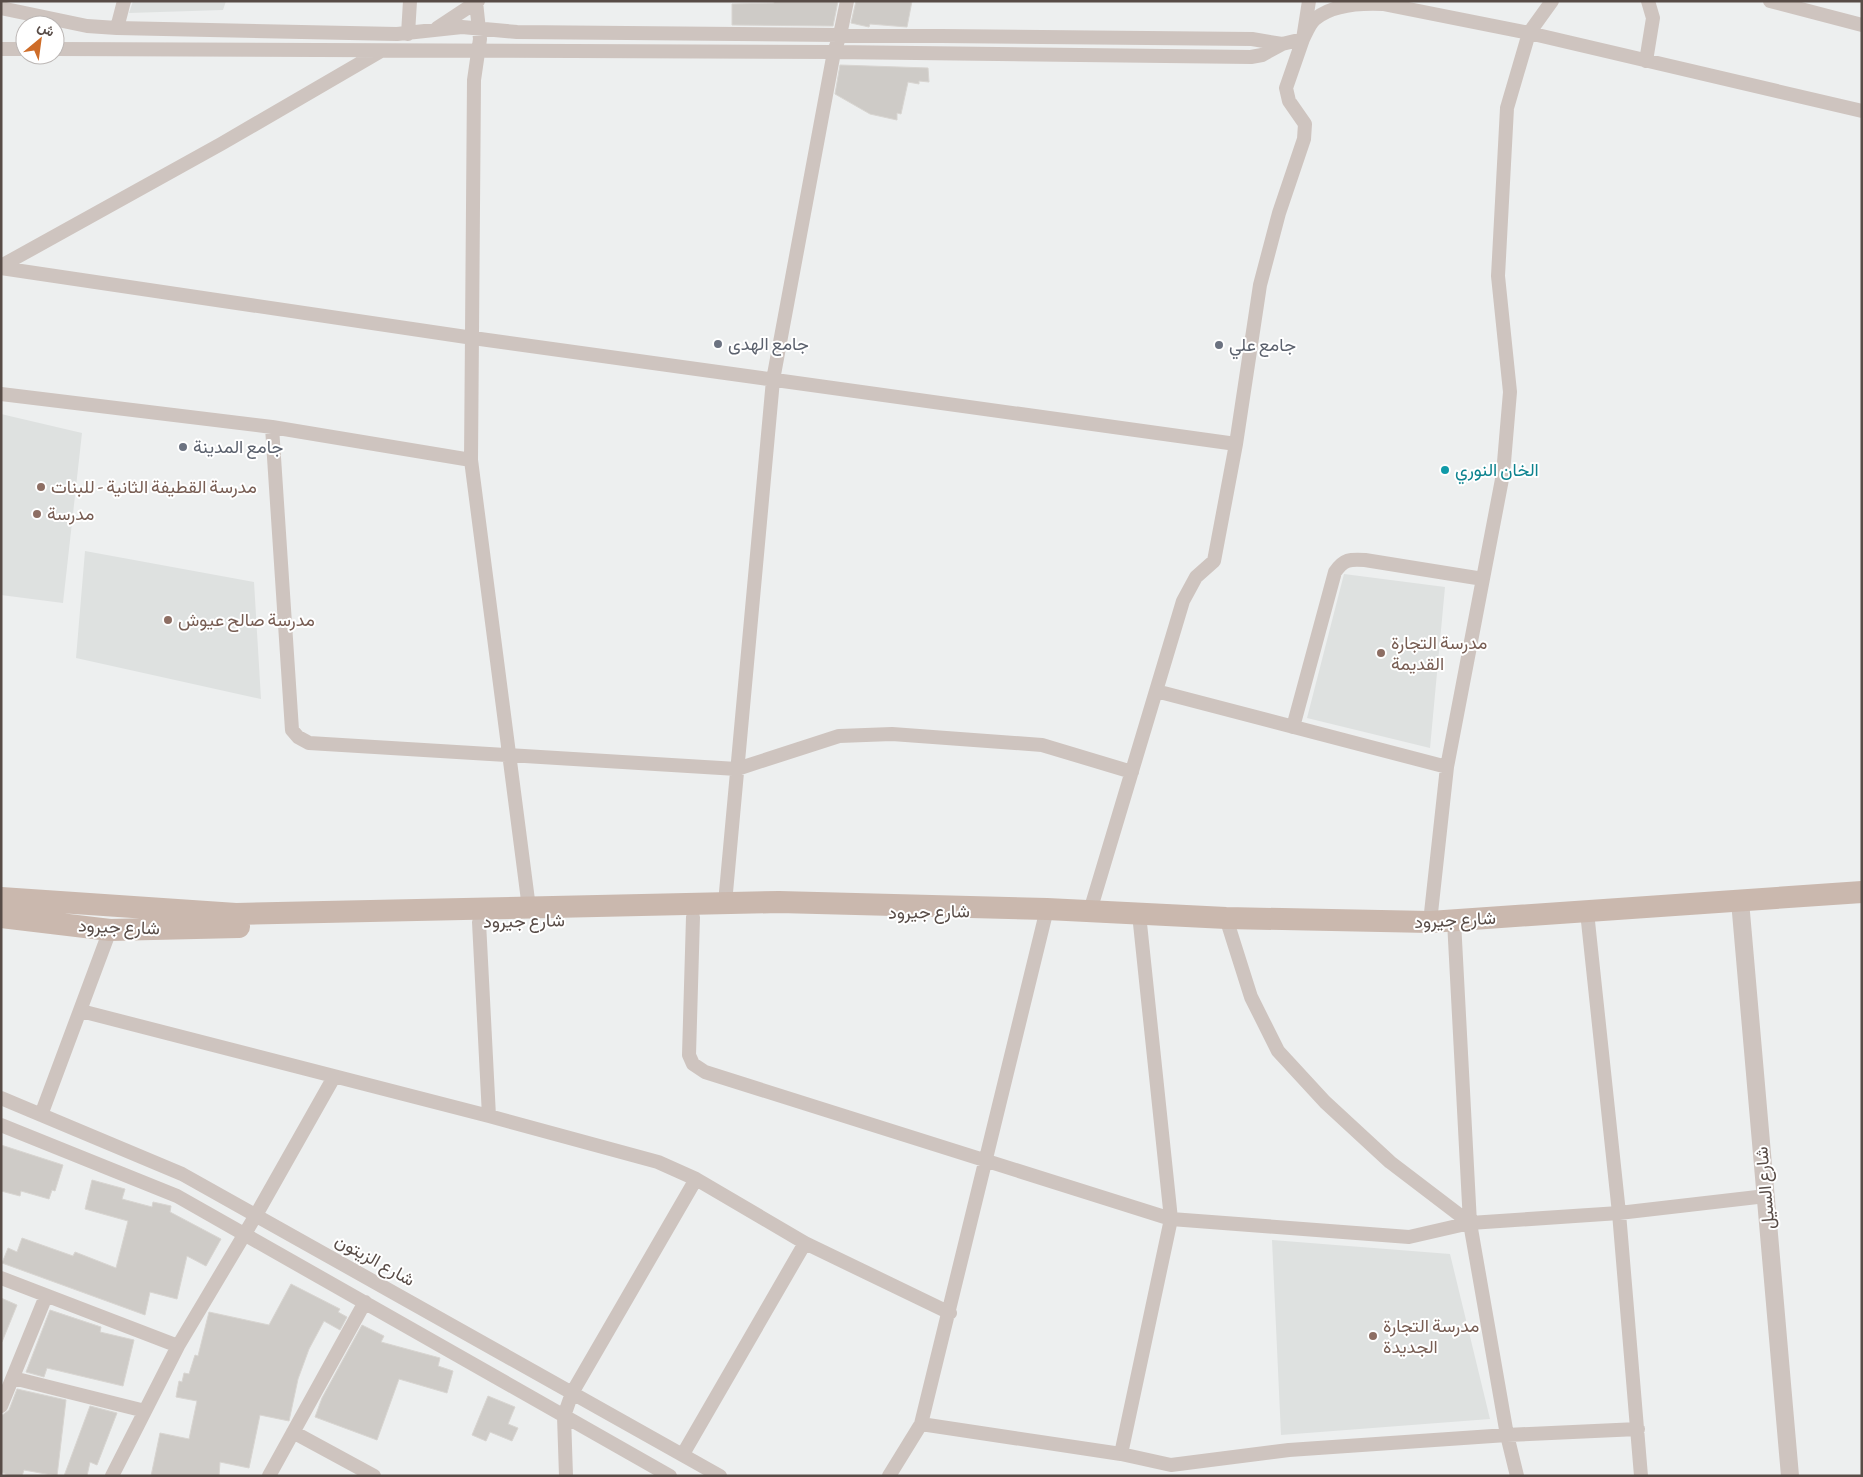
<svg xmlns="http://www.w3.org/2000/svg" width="1863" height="1477" viewBox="0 0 1863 1477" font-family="'Alegreya Sans',Vazirmatn,sans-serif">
<rect width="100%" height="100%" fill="#edefef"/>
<path fill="#dee1e0" d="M133,1H226L223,10L129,13Z
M1,414L82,433L63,603L1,595Z
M85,551L254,582L261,699L76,658Z
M1344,574L1445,587L1430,748L1307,718Z
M1272,1240L1450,1254L1490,1419L1281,1435Z"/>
<path fill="#cecbc7" stroke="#d8d5d1" d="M774,1H838L833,26L732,25V4L774,3Z
M856,1H912L907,27L870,24L869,27L851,23Z
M840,65L928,68L929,82L919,81V84L908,82L901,114L897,113V120L870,114L835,94Z
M1,1145L63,1165L55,1191L52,1190L49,1199L21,1191L20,1196L1,1191Z
M92,1180L125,1189L122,1199L152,1207L153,1202L171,1206L170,1212L221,1239L206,1266L187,1256L177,1299L150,1292L145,1315L2,1263L8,1248L17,1252L22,1238L73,1256L75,1252L116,1268L128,1221L85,1209Z
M291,1284L340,1309L338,1312L347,1317L340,1330L324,1321L309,1349L298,1379L289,1421L260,1415L249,1468L220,1462L219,1476H151L160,1433L189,1439L197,1401L176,1397L179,1381L182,1382L184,1373L189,1374L195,1355L198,1356L209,1312L269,1325Z
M1,1298L17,1305L2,1342H1Z
M50,1310L101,1327L100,1332L134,1340L123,1386L47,1368L44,1377L26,1372Z
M362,1325L384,1336L381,1342L440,1358L438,1366L453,1371L447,1393L399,1379L377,1440L315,1417L322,1398Z
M17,1389L66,1400L57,1476L24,1470L22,1476H9L1,1472V1416L9,1410Z
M488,1396L515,1407L508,1424L518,1428L512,1441L490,1432L486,1441L472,1435Z
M90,1406L117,1413L97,1465L90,1462L87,1476H64Z"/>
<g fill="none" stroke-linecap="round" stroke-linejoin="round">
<path stroke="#cec4bf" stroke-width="14" d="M1770,1L1862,25
M476,2L480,39L474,80L471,460L529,908
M1,8L87,26L117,28L397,34L462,27L517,32L1252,39L1282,44
M117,28L124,1
M437,28L478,1
M408,34L410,1
M1,49H25
M55,49L834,52L1251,57L1262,55L1282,44L1303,39C1306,33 1310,23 1315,19C1333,4 1361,3 1383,4L1529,33L1862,111
M1646,61L1653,18L1648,1
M1,266L221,144L381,51
M1,268L473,338L1236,444
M1,394L272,427L471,460
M272,427L292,730L298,737L309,743L737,769L839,736L892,734L1042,745L1132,772
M1156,691L1447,767
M1293,727L1335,572C1344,559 1350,559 1365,560L1483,579
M725,903L773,380L834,52L840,35L847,1
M1090,911L1183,601L1196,577L1214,561L1236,444L1260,285L1279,213L1304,139L1305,124L1289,101L1286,88L1303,39L1309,1
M1587,912L1619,1213L1641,1476
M693,917L689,1055L693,1064L705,1072L1171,1219L1409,1237L1470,1223L1619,1213L1766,1196
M1226,918L1251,997L1278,1051L1325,1102L1390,1162L1470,1223
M1454,921L1470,1223L1507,1435L1517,1476
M479,922L489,1116
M1430,922L1447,767L1503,474L1510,392L1498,276L1507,108L1529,33L1552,1
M81,1011L489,1116L658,1162L696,1179L805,1243L950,1313
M1,1098L182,1174L720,1476
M41,1115L110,930
M1,1125L177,1196L670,1476
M1,1278L178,1346
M13,1378L145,1411
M1,1406L46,1296
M921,1424L1121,1454L1171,1465L1289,1450L1507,1435L1638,1429
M293,1432L374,1476
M683,1454L805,1243
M1121,1454L1171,1219L1139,914
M112,1476L178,1346L256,1215L334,1077
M269,1476L365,1302
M566,1476L564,1416L572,1393L696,1179
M889,1476L921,1424L1047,909"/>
<path stroke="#cec4bf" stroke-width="18" d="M1740,901L1790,1476"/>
<path stroke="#cab8ae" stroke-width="22" d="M1,898L236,914L779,902L1047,909L1226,918L1430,922L1862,892
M1,917L110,930L239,927"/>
</g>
<g fill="#6b7280" stroke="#fff" stroke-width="2">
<circle cx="718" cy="344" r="5"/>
<circle cx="1219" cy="345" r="5"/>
<circle cx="183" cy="447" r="5"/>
</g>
<circle fill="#0f9aa8" stroke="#fff" stroke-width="2" cx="1445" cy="470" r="5"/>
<g fill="#8d6e63" stroke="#fff" stroke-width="2">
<circle cx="41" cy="487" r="5"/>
<circle cx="37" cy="514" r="5"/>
<circle cx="168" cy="620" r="5"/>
<circle cx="1381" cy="653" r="5"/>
<circle cx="1373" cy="1336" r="5"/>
</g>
<g text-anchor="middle" stroke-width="4" stroke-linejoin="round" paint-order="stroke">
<g font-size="18" fill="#5b616d" stroke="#fff" text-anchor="start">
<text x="728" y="350">جامع الهدى</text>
<text x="1229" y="351">جامع علي</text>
<text x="193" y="453">جامع المدينة</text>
</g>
<g font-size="18" fill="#0d838f" stroke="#fff" text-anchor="start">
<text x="1455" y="476">الخان النوري</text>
</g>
<g font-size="18" fill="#785e54" stroke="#fff" text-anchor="start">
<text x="51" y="493">مدرسة القطيفة الثانية - للبنات</text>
<text x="47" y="520">مدرسة</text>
<text x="178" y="626">مدرسة صالح عيوش</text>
<text x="1391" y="649">مدرسة التجارة<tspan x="1391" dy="21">القديمة</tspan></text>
<text x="1383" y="1332">مدرسة التجارة<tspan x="1383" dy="21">الجديدة</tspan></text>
</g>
<g font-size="18" fill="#584c47" stroke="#fff">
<text transform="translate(929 912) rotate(-1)" y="6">شارع جيرود</text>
<text transform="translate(1455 920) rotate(-3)" y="6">شارع جيرود</text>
<text transform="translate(524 921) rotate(-1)" y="6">شارع جيرود</text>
<text transform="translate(119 927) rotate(2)" y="6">شارع جيرود</text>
<text transform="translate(1765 1188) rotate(-95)" y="6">شارع السيل</text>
<text transform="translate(375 1260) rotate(29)" y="6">شارع الزيتون</text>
</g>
</g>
<rect width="1863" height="1477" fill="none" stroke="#584c47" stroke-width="5"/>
<g transform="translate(40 40) rotate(29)"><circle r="24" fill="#ffffff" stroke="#bcb7b5"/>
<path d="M0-4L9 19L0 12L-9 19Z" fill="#ce6c28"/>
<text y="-8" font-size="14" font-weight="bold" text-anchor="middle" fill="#584c47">ش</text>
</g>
</svg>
